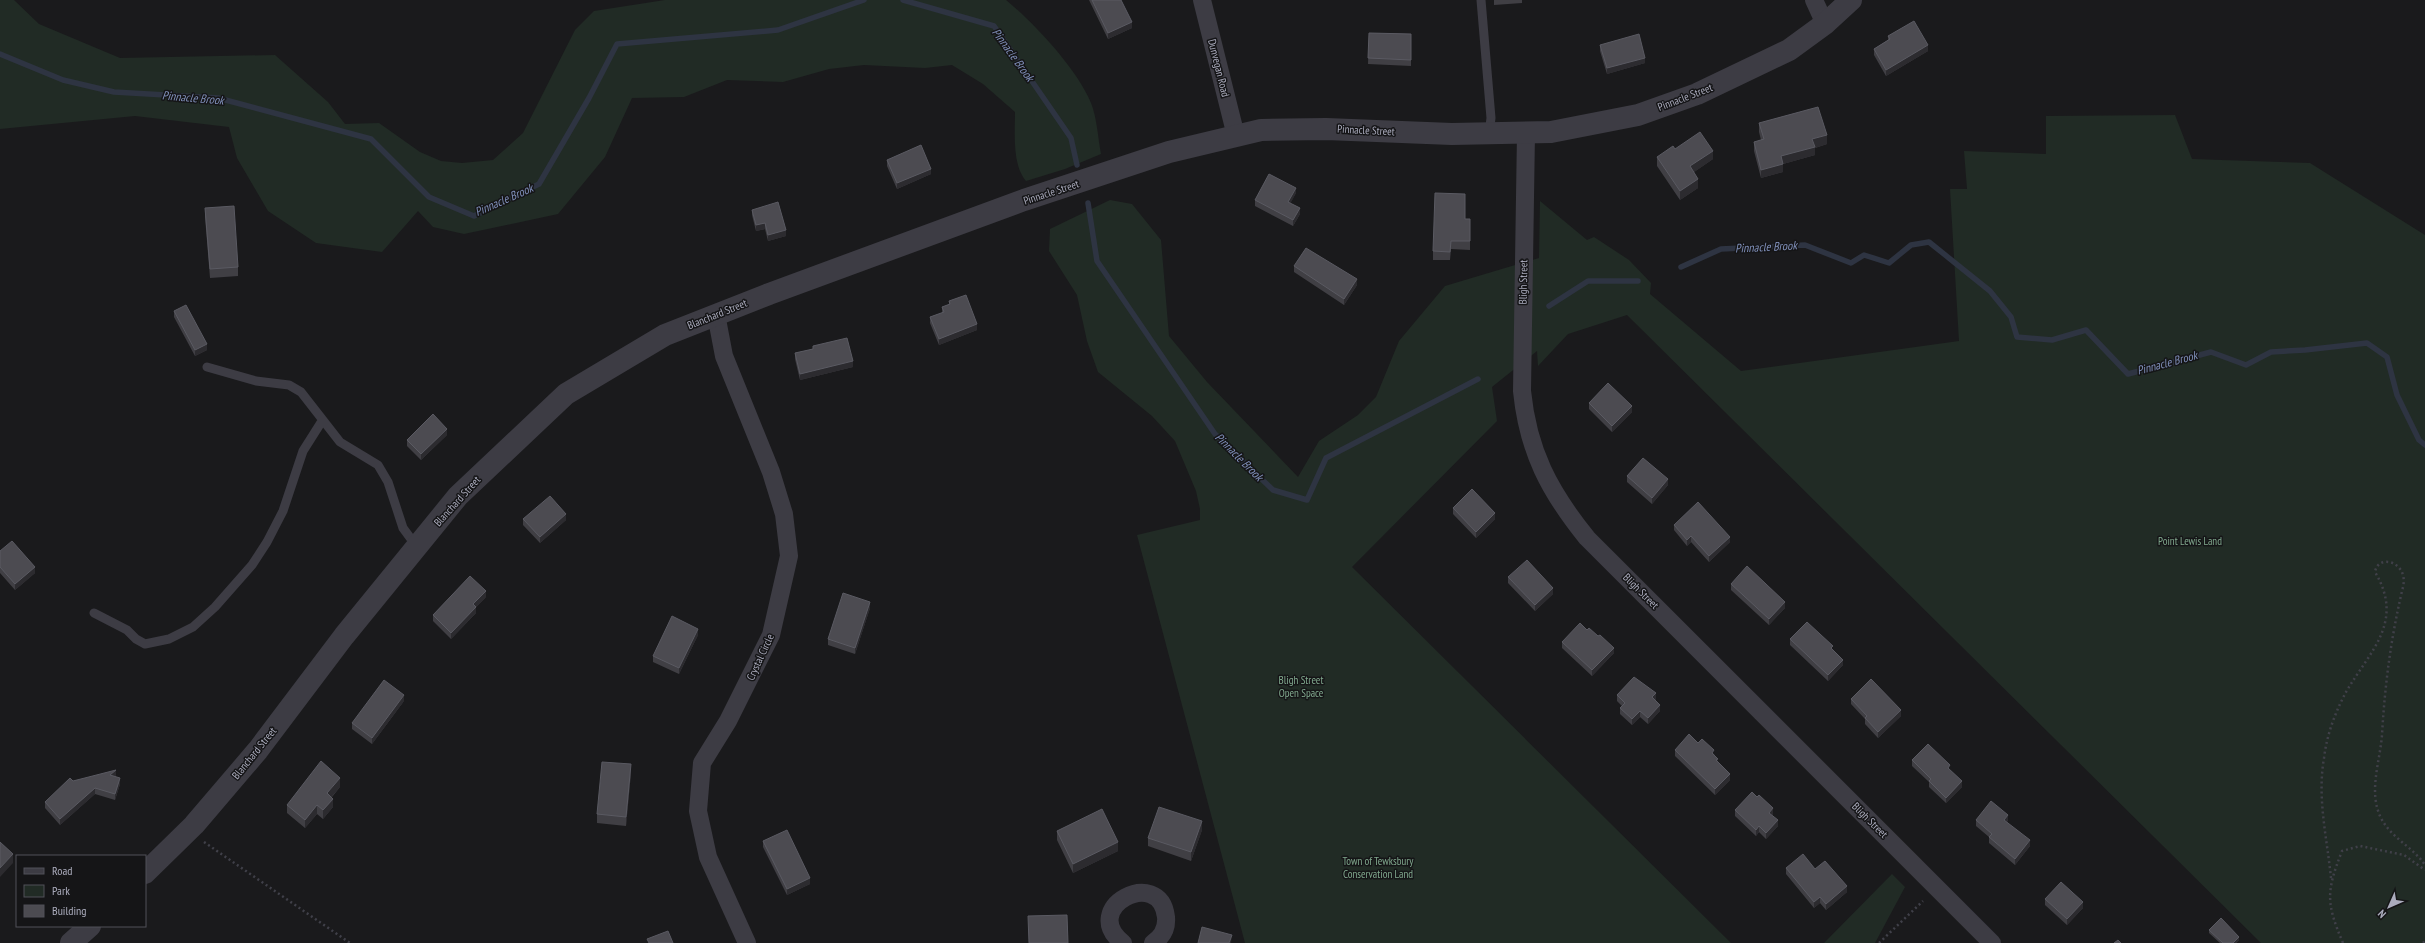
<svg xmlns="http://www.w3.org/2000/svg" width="2425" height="943" viewBox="0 0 2425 943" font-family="'PT Sans Narrow',sans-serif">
<rect width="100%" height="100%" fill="#1a1a1c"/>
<path fill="#212b25" d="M0,0H14L39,24L120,58L275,55L328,102L345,124L379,123L420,152L441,161L462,163L493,160L523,133L575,30L594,11L665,0H1006C1034,23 1077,69 1091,103C1097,118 1098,138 1101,154L1065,169L1026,181C1012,165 1015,133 1015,112L983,84L952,65L925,68L864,65L829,69L783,82L727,80L684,97L632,98L605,157L558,214L464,234L433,227L418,211L382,252L316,243L268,211L237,158L229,127L135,116L0,129Z
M2175,115L2192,159L2310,163L2425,235V943H2261L1627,315L1568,334L1538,366L1537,351L1492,387L1497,421L1352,567L1731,943H1245L1137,535L1200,520V509L1196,491L1175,441L1152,416L1098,372L1087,341L1077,295L1049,251L1050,229L1110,200L1132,204L1161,240L1169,336L1207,382L1298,477L1319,441L1358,415L1376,397L1399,341L1445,286L1539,258L1540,201L1587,240L1594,237L1629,260L1651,283L1650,294L1741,371L1959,341L1950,189H1967L1964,151L2046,154V116Z
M1892,874L1905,887L1875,943H1824Z"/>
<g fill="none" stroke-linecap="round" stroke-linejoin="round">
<path stroke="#2e3442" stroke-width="5.5" d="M903,0L994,26L1071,138L1077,165
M0,54L63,80L114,92L218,98L371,139L429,197L474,216L539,184L589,98L617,44L778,30L864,0
M1088,203L1097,261L1215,434L1273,490L1307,500L1326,458L1478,379
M1681,267L1721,249L1805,245L1851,263L1864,255L1889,263L1911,245L1929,242L1990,291L2011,317L2017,337L2052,340L2086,330L2128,374L2211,352L2246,365L2271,352L2305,350L2367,343L2387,357L2397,395L2419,440L2425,445
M1549,306L1588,281H1638"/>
<path stroke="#404049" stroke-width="2.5" stroke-dasharray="2 3" stroke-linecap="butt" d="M204,842L350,943
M2331,878C2327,838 2317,798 2324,758C2327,734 2335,713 2346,692C2370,651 2405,622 2375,572C2378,553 2409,562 2403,587C2391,637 2385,683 2382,735C2380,762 2368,792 2381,818C2391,838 2413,847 2425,865
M1879,943L1923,901
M2343,943C2326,903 2326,892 2342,851L2360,846L2404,855L2425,870
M2423,943L2425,941"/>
<path stroke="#3d3c44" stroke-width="9" d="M1481,0L1491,118L1489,134
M207,367L256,381L289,385L301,392L340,442L378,465L388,482L403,528L417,547
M94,613L127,630L136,639L145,644L169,639L193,627L215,607L252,565L267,542L283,511L303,451L322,421"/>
<path stroke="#3d3c44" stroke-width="18" d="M1202,0L1236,136
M1814,0L1825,24
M1526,133L1522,391C1528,451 1549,491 1587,538L1992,943
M716,314L724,356L771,472L784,514L789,556L771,635L728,721L702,763L698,811L708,857L747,943
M1123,943C1078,908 1160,865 1166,917C1167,928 1162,937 1153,943"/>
<path stroke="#3d3c44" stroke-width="22" d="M145,873L194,825L258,750L344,636L458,496L566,394L665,335L769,294L1024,200L1169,152L1261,130L1326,129L1452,134L1551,132L1638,115L1697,94L1789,50L1826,23L1851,0
M71,943L90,926"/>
</g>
<path fill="#403f44" d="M1089,0H1121L1132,28L1108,39Z
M1494,0H1522V3L1494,5Z
M1369,33L1411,34V66L1368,64Z
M1888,36L1928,51L1886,76L1874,55V49L1888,40Z
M1600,45L1645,63L1607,74L1600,51Z
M1759,123L1827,144L1815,148V155L1783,164V172L1761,178L1754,151V142L1761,140L1759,132Z
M1675,149L1713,159L1694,172L1698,188L1680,200L1657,166V157Z
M887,160L931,174L897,189L887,166Z
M1296,193L1290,203L1300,214L1293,226L1255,206V200Z
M205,208L238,267V276L210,278L205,217Z
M752,210L786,236L768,241L765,229L756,231L752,215Z
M1465,219H1470V250L1451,249L1450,260H1433V251Z
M1294,266L1357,285L1344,305L1294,272Z
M949,301L977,330L939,345L930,323V317L942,313V307L949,305Z
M174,311L207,350L195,356L174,317Z
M813,346L853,367L800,380L795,359V353L813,349Z
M1589,403L1632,412L1612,432L1589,409Z
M447,435L421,460L407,446V440Z
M1627,476L1668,485L1652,504L1627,482Z
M1453,508L1495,519L1476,538L1453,514Z
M523,519L566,520L540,543L523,525Z
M1674,525L1730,542L1709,562L1691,542L1687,546L1674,530Z
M0,551L35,573L15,590L0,573Z
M1508,577L1553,594L1535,611L1508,583Z
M1731,584L1785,608L1769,625L1731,590Z
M486,597L476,607V613L451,639L433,621V615Z
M870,608L855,654L828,645V639Z
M1587,630L1614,653L1592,676L1562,648V642Z
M698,635L679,674L653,662V656Z
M1790,639L1833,650L1843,665L1828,681L1790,645Z
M1617,695L1656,699L1655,700L1660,711L1648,724L1640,717L1632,725L1620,714V708L1622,706L1617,701Z
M1851,699L1901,716L1878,738L1865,724V719L1851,704Z
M404,701L372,744L352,729V723Z
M1698,743L1714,754L1718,762L1730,780L1715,795L1675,756V750Z
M1912,760L1950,770L1962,787L1946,803L1929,787V782L1912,766Z
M631,773L626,826L597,823V814Z
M116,775L115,776L120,784L115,800L95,794L60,825L45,808V802L73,781Z
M340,787L332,797L333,807L323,819L317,814L305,828L287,813V805Z
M1735,810L1773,814L1772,815L1778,826L1766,839L1759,832L1756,836L1735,816Z
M1976,820H2008L2007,822L2030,846L2015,865L1989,843V837L1976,826Z
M1202,830L1191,861L1148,846V838Z
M1057,831L1118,851L1073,873L1057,840Z
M763,841L810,884L787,895L763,847Z
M1786,868L1815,869L1847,892L1826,910L1820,903L1814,908L1786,874Z
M2045,899L2083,908L2067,925L2045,905Z
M2209,930L2239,940L2236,943H2220L2209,933Z"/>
<path fill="#2c2b2f" d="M1132,22V28L1108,39V33Z
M1928,45V51L1886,76V70Z
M1645,58V63L1607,74V68Z
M1827,135V144L1815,148V155L1783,164V172L1761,178V170L1781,156L1812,139Z
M1713,151V159L1690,175V166Z
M931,169V174L897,189V183Z
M1698,179V188L1680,200V191Z
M1296,188V193L1288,208V202Z
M1300,208V214L1293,226V220Z
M765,223V229L756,231V225Z
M786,230V236L768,241V235Z
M1357,279V285L1344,305V299Z
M977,324V330L939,345V339Z
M207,344V350L195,356V350Z
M853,361V367L800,380V374Z
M1632,406V412L1612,432V426Z
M447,429V435L421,460V454Z
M1668,479V485L1652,504V498Z
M1495,513V519L1476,538V532Z
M566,514V520L540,543V537Z
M1691,536V542L1687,546V540Z
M1730,537V542L1709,562V556Z
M35,567V573L15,590V584Z
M1553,588V594L1535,611V605Z
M486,591V597L476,607V613L451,639V633L473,604Z
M870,602V608L855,654V648Z
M1785,602V608L1769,625V619Z
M698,629V635L679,674V668Z
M1614,648V653L1592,676V670Z
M1843,660V665L1828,681V675Z
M1656,693V699L1652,703V697Z
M404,695V701L372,744V738Z
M1660,705V711L1648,724V718Z
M1901,710V716L1878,738V732Z
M1640,711V717L1632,725V719Z
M631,764V773L626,826V817Z
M116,770V775L110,781V775Z
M1730,774V780L1715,795V789Z
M120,778V784L115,800V794Z
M340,778V787L327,802V793Z
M1962,781V787L1946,803V798Z
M95,788V794L60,825V819Z
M333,799V807L323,819V810Z
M317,805V814L305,828V820Z
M1773,808V814L1769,819V813Z
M2008,815V820L2004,826V820Z
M1778,820V826L1766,839V833Z
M1202,821V830L1191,861V852Z
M1759,826V832L1756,836V830Z
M2030,840V846L2015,865V859Z
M1118,842V851L1073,873V864Z
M13,854V863L0,877V868Z
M810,878V884L787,895V889Z
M1847,886V892L1826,910V904Z
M1820,897V903L1814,908V902Z
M2083,902V908L2067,925V919Z
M1232,935L1231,943H1229Z
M2239,937V940L2236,943H2233Z"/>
<path fill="#4c4b51" stroke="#5a5a62" d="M1092,0H1121L1132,22L1108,33Z
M1914,21L1928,45L1886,70L1874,49L1890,39L1888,36Z
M1369,33L1411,34V60L1368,58Z
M1639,34L1645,58L1607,68L1600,45Z
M1818,107L1827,135L1812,139L1815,147L1781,156L1783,164L1761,170L1754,142L1764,139L1759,123Z
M1700,132L1713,151L1690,166L1698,179L1680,191L1657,157L1673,146L1675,149Z
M921,145L931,169L897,183L887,160Z
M1269,174L1296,188L1288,202L1300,208L1293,220L1255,200Z
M1435,193L1465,194V219H1470V241H1451L1450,252L1433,251Z
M778,202L786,230L768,235L765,223L756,225L752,210Z
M234,206L238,267L210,269L205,208Z
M1306,248L1357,279L1344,299L1294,266Z
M966,295L977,324L939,339L930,317L944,312L942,307L950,304L949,301Z
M186,305L207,344L195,350L174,311Z
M847,338L853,361L800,374L795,353L813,349V346Z
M1608,383L1632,406L1612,426L1589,403Z
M433,414L447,429L421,454L407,440Z
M1643,458L1668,479L1652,498L1627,476Z
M1472,489L1495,513L1476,532L1453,508Z
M550,496L566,514L540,537L523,519Z
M1698,502L1730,537L1709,556L1691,536L1687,540L1674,525Z
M12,541L35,567L15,584L0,567V551Z
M1527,560L1553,588L1535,605L1508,577Z
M1747,566L1785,602L1769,619L1731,584Z
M470,576L486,591L473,604L476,607L451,633L433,615Z
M843,593L870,602L855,648L828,639Z
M672,616L698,629L679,668L653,656Z
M1807,622L1833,646L1831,648L1843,660L1828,675L1790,639Z
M1580,623L1587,630L1589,628L1598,636L1600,635L1614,648L1592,670L1562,642Z
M1634,677L1656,693L1652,697L1660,705L1648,718L1640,711L1632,719L1620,708L1625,703L1617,695Z
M1871,679L1901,710L1878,732L1865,718L1867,716L1851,699Z
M384,680L404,695L372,738L352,723Z
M1689,734L1698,743L1702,739L1714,750L1712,753L1718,759L1716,760L1730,774L1715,789L1675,750Z
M1928,744L1950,765L1948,768L1962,781L1946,798L1929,781L1931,779L1912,760Z
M321,761L340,778L327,793L333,799L323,810L317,805L305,820L287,805Z
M602,762L631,764L626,817L597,814Z
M116,770L110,775L120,778L115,794L95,788L60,819L45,802L70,778L73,781Z
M1752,792L1757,797L1759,795L1773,808L1769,813L1778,820L1766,833L1759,826L1756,830L1735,810Z
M1991,801L2008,815L2004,820L2030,840L2015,859L1989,837L1992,834L1976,820Z
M1159,807L1202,821L1191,852L1148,838Z
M1102,809L1118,842L1073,864L1057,831Z
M787,830L810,878L787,889L763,841Z
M0,842L13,854L0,868Z
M1803,854L1815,869L1825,861L1847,886L1826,904L1820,897L1814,902L1786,868Z
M2061,882L2083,902L2067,919L2045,899Z
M1067,915L1068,943H1029L1028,916Z
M2221,918L2239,937L2233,943H2223L2209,930Z
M1202,927L1232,935L1229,943H1198Z
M668,931L673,943H649L647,939Z
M2118,940L2121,943H2114Z"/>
<g text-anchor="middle" stroke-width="3" stroke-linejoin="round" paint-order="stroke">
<g font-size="11" fill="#abacbd" stroke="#151517">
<text transform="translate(1219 68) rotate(76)" y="4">Dunvegan Road</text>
<text transform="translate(1685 97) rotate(-21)" y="4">Pinnacle Street</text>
<text transform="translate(1366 130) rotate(3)" y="4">Pinnacle Street</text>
<text transform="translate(1051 192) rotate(-18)" y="4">Pinnacle Street</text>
<text transform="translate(1523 282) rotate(-89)" y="4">Bligh Street</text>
<text transform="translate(717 314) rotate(-22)" y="4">Blanchard Street</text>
<text transform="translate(457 501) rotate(-48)" y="4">Blanchard Street</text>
<text transform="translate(1641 591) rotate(45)" y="4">Bligh Street</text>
<text transform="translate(760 657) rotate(-65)" y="4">Crystal Circle</text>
<text transform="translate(254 753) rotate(-51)" y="4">Blanchard Street</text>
<text transform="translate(1870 820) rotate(45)" y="4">Bligh Street</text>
</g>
<g font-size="11" fill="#81a98e" stroke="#151517">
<text x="2190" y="545">Point Lewis Land</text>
<text x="1301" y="684">Bligh Street<tspan x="1301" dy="13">Open Space</tspan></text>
<text x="1378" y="865">Town of Tewksbury<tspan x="1378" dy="13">Conservation Land</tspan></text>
</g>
<g font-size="12" font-style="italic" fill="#8090ba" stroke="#151517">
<text transform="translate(1013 55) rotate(54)" y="4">Pinnacle Brook</text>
<text transform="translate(193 98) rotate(5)" y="4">Pinnacle Brook</text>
<text transform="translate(504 200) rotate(-24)" y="4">Pinnacle Brook</text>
<text transform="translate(1766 247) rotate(-3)" y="4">Pinnacle Brook</text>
<text transform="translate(2167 363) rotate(-15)" y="4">Pinnacle Brook</text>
<text transform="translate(1239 457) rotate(45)" y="4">Pinnacle Brook</text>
</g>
</g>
<rect x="16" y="855" width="130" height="72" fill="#151517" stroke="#515159"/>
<rect x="24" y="868" width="20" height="6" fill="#3d3c44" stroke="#515159"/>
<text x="52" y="875" font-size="12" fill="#abacbd">Road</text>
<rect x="24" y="885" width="20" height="12" fill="#212b25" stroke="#515159"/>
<text x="52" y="895" font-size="12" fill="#abacbd">Park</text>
<rect x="24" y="905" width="20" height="12" fill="#4c4b51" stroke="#515159"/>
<text x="52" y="915" font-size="12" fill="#abacbd">Building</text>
<g transform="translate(2389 907) rotate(225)" stroke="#151517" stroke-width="3" paint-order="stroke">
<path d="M0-3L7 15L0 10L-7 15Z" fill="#abacbd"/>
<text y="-6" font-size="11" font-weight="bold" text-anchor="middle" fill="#abacbd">N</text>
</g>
</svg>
